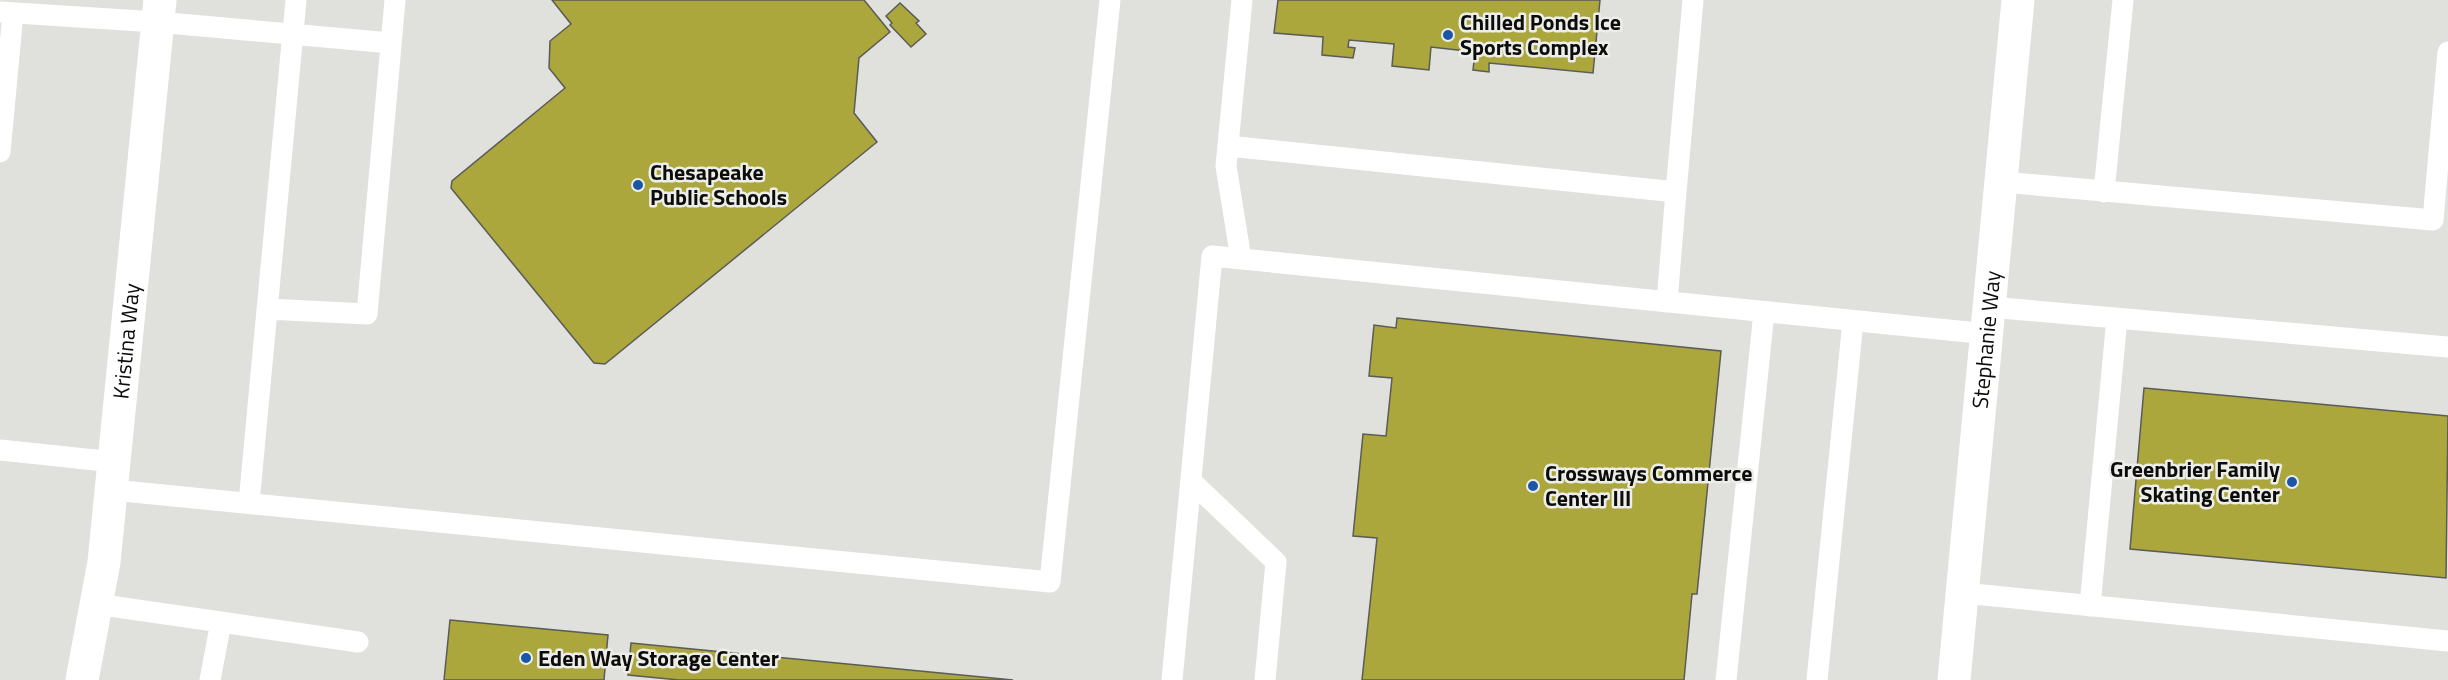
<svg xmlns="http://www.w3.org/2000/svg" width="2448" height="680" viewBox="0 0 2448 680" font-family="'Titillium Web',sans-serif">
<rect width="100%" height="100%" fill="#e0e0dc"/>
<path fill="#aba73c" stroke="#5b5b58" stroke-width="1.5" d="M552,0H864L890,32L859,58L854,113L877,142L605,364L594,363L451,188L452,181L565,88L549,68L550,41L571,24Z
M1278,0H1600L1593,73L1489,63V72L1473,70L1475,52L1431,47L1429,70L1392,66L1394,44L1349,40L1348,47L1355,48L1353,58L1322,55L1323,37L1274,33Z
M900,3L919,21L916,23L926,34L911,47L890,25L892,23L886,16Z
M1397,318L1721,351L1697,594H1692L1684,680H1362L1377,538L1353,536L1363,434L1386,436L1392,378L1369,376L1374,325L1396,328Z
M2144,388L2448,416L2446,578L2130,549Z
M450,620L608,635L604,680H444Z
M631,643L1013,680H679L628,675Z"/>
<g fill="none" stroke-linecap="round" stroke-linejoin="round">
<path stroke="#fff" stroke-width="21" d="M0,12L157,22L391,43
M1228,146L1676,192L1693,0
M0,152L13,13
M2002,182L2433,220L2448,52
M2104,192L2123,0
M1241,259L1226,166L1242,0
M1667,302L1676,192
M1990,307L2448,347
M267,309L367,314L395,0
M0,450L114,462
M1191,481L1276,562L1265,680
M112,490L1050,582L1110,0
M249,503L296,0
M1963,593L2448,641
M96,604L358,642
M2090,606L2117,318
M210,680L221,622
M1172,680L1212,256L1988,334
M1726,680L1764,312
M1817,680L1853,321"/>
<path stroke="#fff" stroke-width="33" id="s1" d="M1954,680L2018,0"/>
<path stroke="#fff" stroke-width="33" id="s2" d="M82,680L104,562L160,0"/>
</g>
<g fill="#1b57a8" stroke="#edede9" stroke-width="2">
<circle cx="1448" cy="35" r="6"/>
<circle cx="638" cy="185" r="6"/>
<circle cx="2292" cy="482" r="6"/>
<circle cx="1533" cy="486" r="6"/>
<circle cx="526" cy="658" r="6"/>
</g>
<g text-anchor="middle" stroke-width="5" stroke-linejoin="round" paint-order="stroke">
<g font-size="22" font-weight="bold" fill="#0c0c0b" stroke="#edede9" text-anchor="start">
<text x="1460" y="30">Chilled Ponds Ice<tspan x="1460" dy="25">Sports Complex</tspan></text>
<text x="650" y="180">Chesapeake<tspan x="650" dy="25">Public Schools</tspan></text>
<text x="2280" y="477" text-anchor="end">Greenbrier Family<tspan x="2280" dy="25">Skating Center</tspan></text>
<text x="1545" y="481">Crossways Commerce<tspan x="1545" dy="25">Center III</tspan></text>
<text x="538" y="666">Eden Way Storage Center</text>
</g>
<g font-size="22" fill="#0c0c0b" stroke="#edede9">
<text dy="8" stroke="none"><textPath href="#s1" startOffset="342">Stephanie Way</textPath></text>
<text dy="8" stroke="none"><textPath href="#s2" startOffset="342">Kristina Way</textPath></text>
</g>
</g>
</svg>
